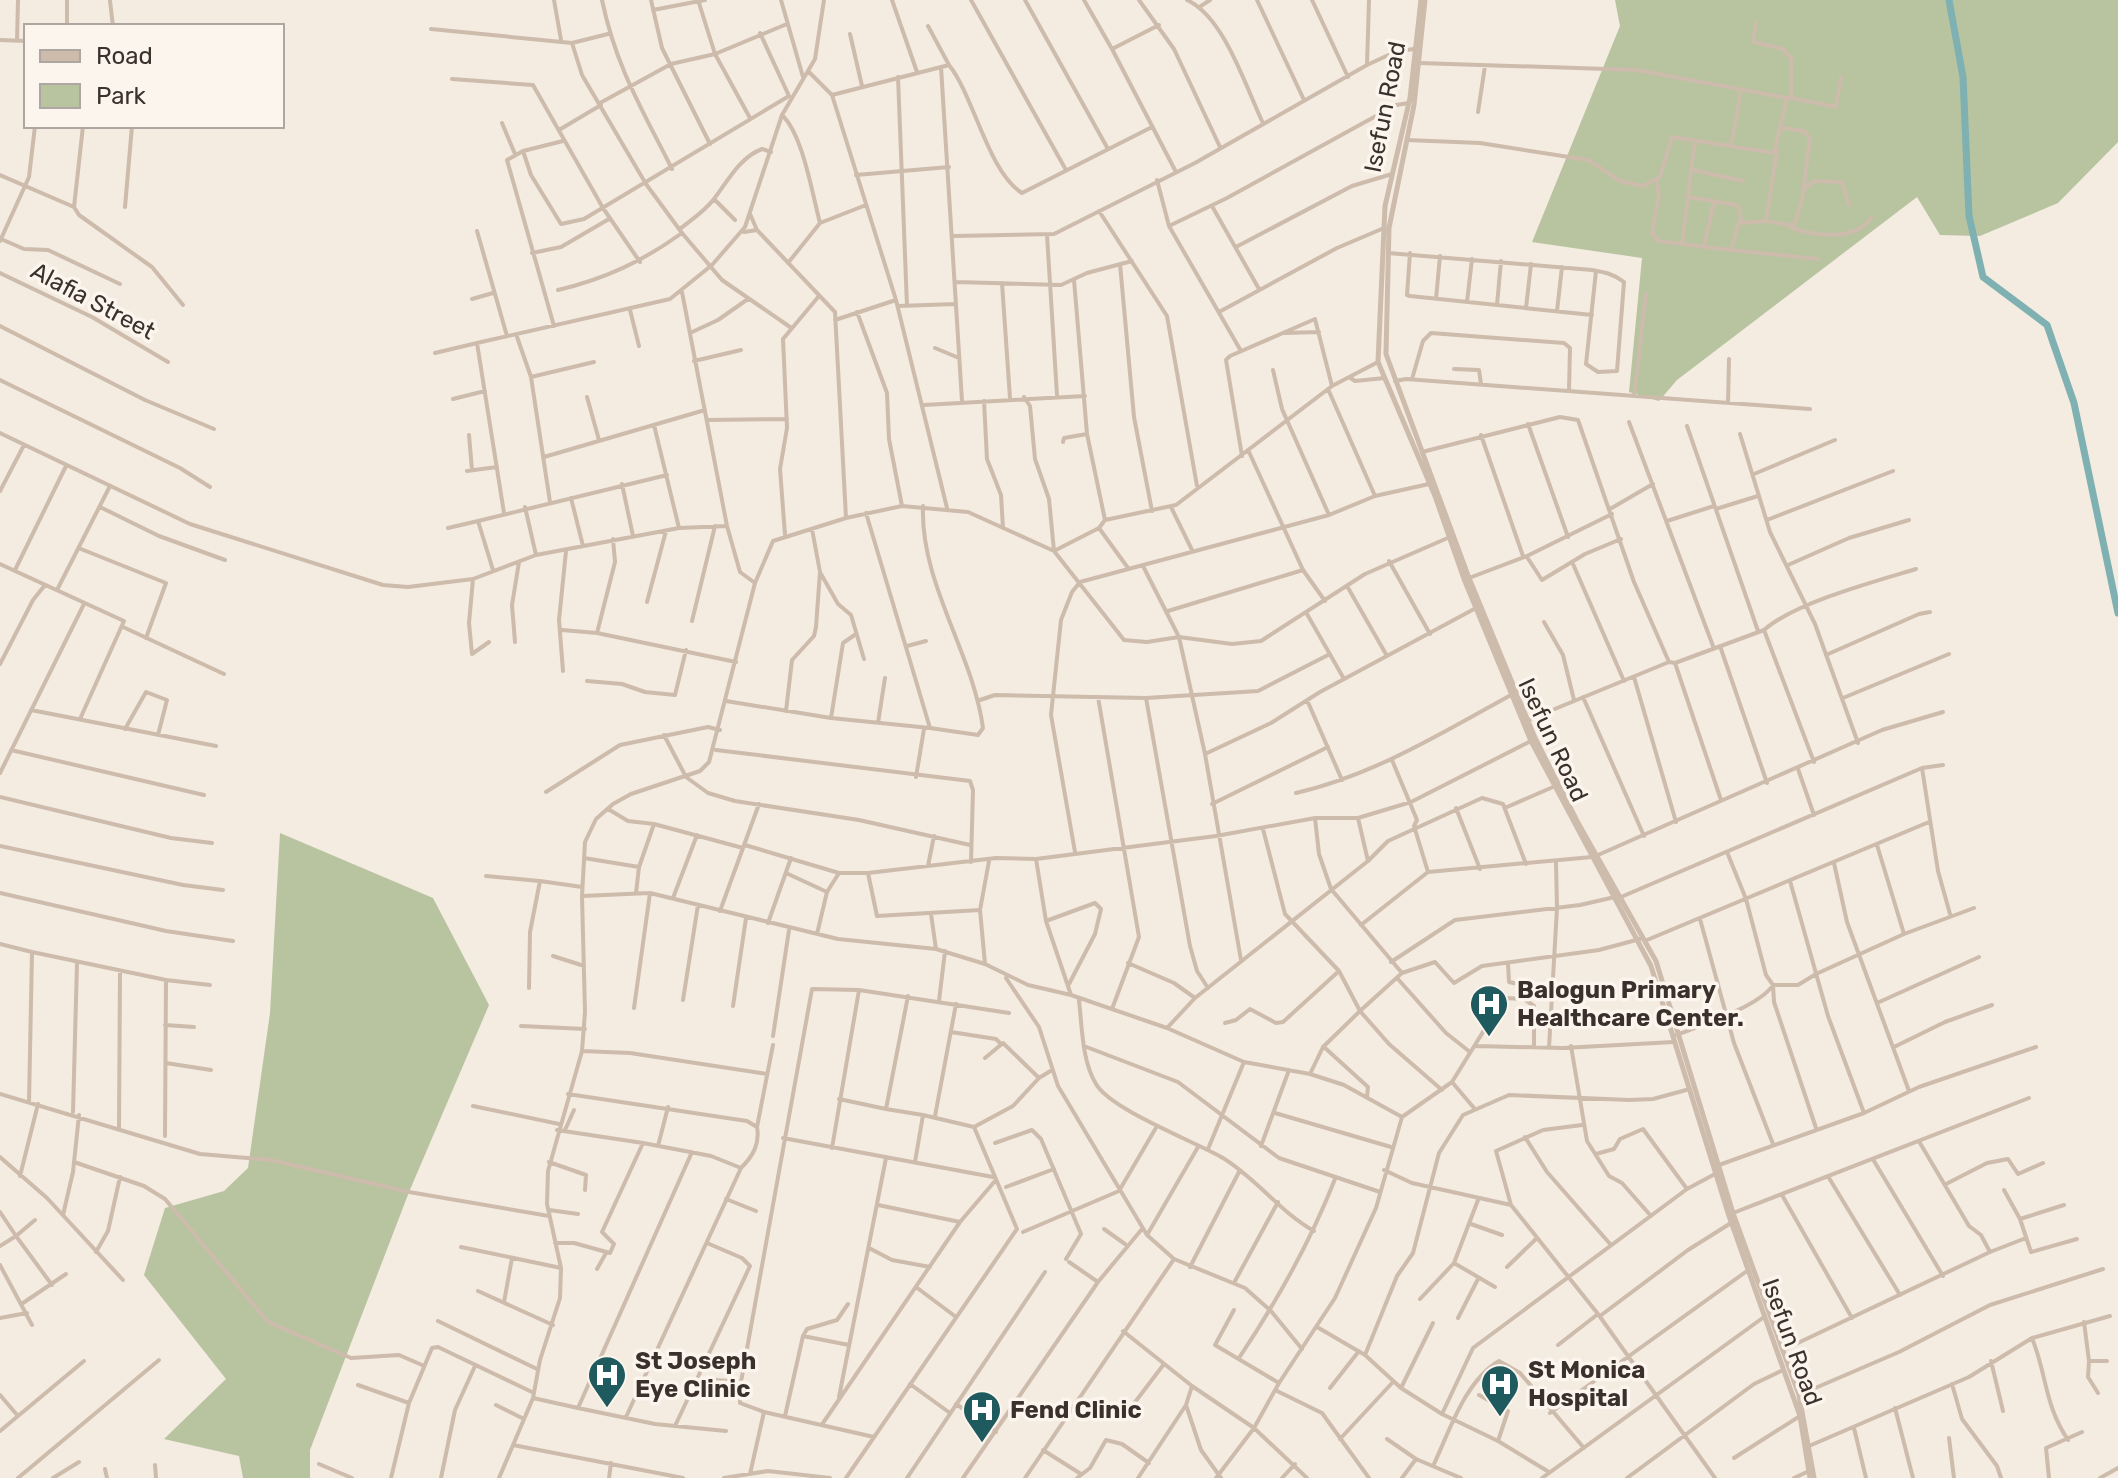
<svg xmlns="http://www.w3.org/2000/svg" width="2118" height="1478" viewBox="0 0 2118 1478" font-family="Rubik,sans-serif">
<rect width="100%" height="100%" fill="#f4ebe1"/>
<path fill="#b8c4a0" d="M1615,0H2118V142L2058,203L1980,236L1940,235L1917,197L1677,380L1659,401L1629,392L1642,258L1532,242L1620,26Z
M280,833L433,898L489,1005L409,1192L310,1450V1478H243L239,1456L164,1439L226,1379L144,1275L165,1208L224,1191L248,1168L270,1013Z"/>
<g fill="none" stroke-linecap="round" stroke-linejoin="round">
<path stroke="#7fb0b2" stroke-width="7" d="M1949,0L1963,77L1969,216L1983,277L2047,325L2074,403L2118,613"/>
<path stroke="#cdbbac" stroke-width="4" d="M67,0V26
M554,0L561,40
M602,0C616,67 642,109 672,169
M651,0L662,48L710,144
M698,0L715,54L750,118
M781,0L803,77
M892,0L917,72
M971,0L1066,170
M1025,0L1108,149
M1084,0L1112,49
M1139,0L1174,49L1220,147
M1187,0C1224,17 1245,85 1262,121
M1257,0L1304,100
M1312,0L1348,77
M110,1L113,26
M1201,6L1210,0
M653,10L705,0
M1159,25L1112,49L1176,172
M928,26L949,65
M431,29L572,43L582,75L646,184L682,233L722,280L790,327
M850,34L862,86
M0,40L26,41
M17,41L18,0
M572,43L608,34
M1419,63L1637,70L1787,98
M1367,65L1369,0
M941,67L962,401
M808,71L832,95L896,300L947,508
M898,77L907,306
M452,79L533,85L603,208L640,262
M832,95L949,65C974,96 988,172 1022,193L1152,127
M1791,98L1836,107L1841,77
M600,103L671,64L715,54L787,24
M1478,112L1485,66
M782,115C803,135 812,193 820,223
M502,123L515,154
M559,130L601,105
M1407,140L1480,143L1588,160L1620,181L1643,186L1660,177L1672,137L1774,153L1787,98H1791V58L1783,49L1753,42L1756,23
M1731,146L1741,90
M523,151L531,175L561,224L584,219L789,96L760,33
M1693,170L1743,181
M0,175L74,207L79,215L152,267L183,305
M856,175L949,167
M1157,180L1169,226L1241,351
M1657,182L1659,196L1652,233L1658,241L1731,250L1739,222
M1804,189L1814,181L1842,182L1849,205
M1689,197L1736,205L1740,209L1741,223L1766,221L1794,226L1802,200L1810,138L1803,131L1783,128
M714,199L735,220
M1212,206L1259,289
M74,207L83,126
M125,207L132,126
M1099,211L1167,316L1197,486
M750,214L757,230
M1766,220L1777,151
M1169,226L1227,198L1396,105L1409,103
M1792,228C1815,236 1856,241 1871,218
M680,229C691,220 705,211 714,199C727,182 740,157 762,149L771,152
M477,231L507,336
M744,232L757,230L835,312L846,518
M1047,235L1057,395
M954,236L1054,234L1195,163L1367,65L1397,51L1415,49
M1,239L24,249L48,250L120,284
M0,241L29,177L35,126
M1682,243L1695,141
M1704,246L1714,202
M1236,247L1352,186L1392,174
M1731,250L1818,259
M532,253L561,247L609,219
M1388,253L1592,270C1604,272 1614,274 1624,282L1617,371L1598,372L1586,364L1596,271
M1410,253L1407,295L1410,296L1592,315
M788,263L820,223L866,205
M1120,264L1134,417L1152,511
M0,273L92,317L168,362
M1074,280L1087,434L1105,520
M956,282L1061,285L1087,273L1132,261
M1002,283L1010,398
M558,290C605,279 643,261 682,233
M682,292L727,526L740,572L755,583
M472,299L493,293
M1436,299L1440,256
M1467,302L1472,259
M1497,305L1501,261
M898,306L956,304
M1526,308L1531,264
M630,310L639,346
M1557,311L1562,267
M857,312L887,393L889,439L902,506
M1219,312L1337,248L1384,228
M835,320L896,300
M0,326L145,400L214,429
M554,326L507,160L523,151L563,141
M690,333L718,320L748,299
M1284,333L1319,332
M516,334L531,377L550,502
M935,348L959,358
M435,353L477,343
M694,361L741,350
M1454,369L1479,370L1481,384
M1273,370L1282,409L1329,515
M531,377L594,362
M1349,377L1355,381L1385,378
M1412,379L1423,341L1431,333L1564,343L1570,348L1569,391
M0,380L180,468L210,487
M1395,381L1406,379L1810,409
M1328,389L1375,496
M1634,396L1646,294
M587,397L599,440
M1024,397L1030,406L1035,459L1049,499L1054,551L1099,528L1105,520L1176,505L1332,386L1378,362
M453,399L485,391
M984,401L987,459L1001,495L1003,528
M1728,403L1729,359
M924,405L1085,396
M707,420L787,419
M1629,422L1713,646
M1528,424L1568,537
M654,425L679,528
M1687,426L1758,631
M0,433L190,524L383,585L408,587L473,579L536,555L679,528L727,526
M1740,434L1770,532L1815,624L1858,743
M469,435L472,470
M1481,435L1523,556
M1063,442L1064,438L1087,434
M1249,452L1303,570L1325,601
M1422,452L1560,417L1578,420L1634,582L1669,662
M1242,456L1226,360L1230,356L1315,319L1332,386
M544,457L705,410
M467,471L497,467
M1754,474L1835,440
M622,484L633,536
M0,491L24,445
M571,498L583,546
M923,506C920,583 973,653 983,728L978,735L930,728
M100,507L159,536L225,560
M525,507L536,555
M1171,507L1192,550
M1610,509L1653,484
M1716,509L1758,496
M504,513L477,343L670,299L712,265L745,227L782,115L815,59L824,0
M1767,520L1893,471
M1667,521L1714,506
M448,528L478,521
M1099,528L1128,568
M785,535L780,469L787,428L783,339L819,296
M81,549L166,583L146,638
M1527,557L1542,580L1585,554L1621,539
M1389,561L1430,634
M0,564L124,621L80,719
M1573,564L1624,681
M1788,565L1849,538L1909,520
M1143,566L1179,637L1205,754L1241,960
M15,570L66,466
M493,570L478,521L667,475
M821,574L838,604L851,615L864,659
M1469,578L1527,556L1612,514
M473,579L469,623L472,654L489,642
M1347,586L1387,656
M57,590L110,486
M647,602L666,531
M1168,611L1303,570
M1307,614L1344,679
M692,621L715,526
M1544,622L1563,655L1574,700
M123,627L224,674
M562,630L597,633L736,662
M1764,630L1814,762
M597,633L615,562L613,539
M515,642L512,605L519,562
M907,646L926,641
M1720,646L1767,783
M1826,655L1919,614L1930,612
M1675,663L1721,800
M0,664L33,600L45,585
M563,671L559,620L566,551
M1634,677L1676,822
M587,681L622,684L645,692L675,695L686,650
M1098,697L1139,937L1112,1009
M1583,697L1644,836
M1146,698L1190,946L1197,971L1208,988
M1843,698L1949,654
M980,700L995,695L1146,698L1258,691L1330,654
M1307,700L1342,780
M726,701L831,718L930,728L866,513
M31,710L216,746
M786,711L792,660L814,636L816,627L820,572L812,529
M831,718L843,643L856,634
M1528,720L1669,662L1675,663L1764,630C1794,603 1876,581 1916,569
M878,723L885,678
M125,729L146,692L167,700L158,735
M664,735L686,777L708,793L735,801L859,820L970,845
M11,750L204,795
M716,750L970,781L973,790L971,862
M1205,754L1271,723L1320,692L1476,608
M1392,760L1417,820L1414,826L1428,872
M1922,768L1938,871L1950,914
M1798,769L1814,815
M0,773L84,604
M916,777L924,729
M546,792L620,745L708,727L720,730
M1296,793C1374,775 1442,733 1511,695
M0,797L171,838L212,843
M1212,804L1328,747
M1507,807L1553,787
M1456,808L1480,869
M608,809L628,821L654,824
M1315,818L1319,854L1331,889L1402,973
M1358,818L1368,861
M1263,829L1285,914L1339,971L1360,1011L1323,1047L1310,1074L1344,1085L1402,1117
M745,845L839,873H868L996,858L1036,859L1216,836L1315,818H1358L1411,802L1531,741
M1877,845L1904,934
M0,846L183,885L223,890
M1075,852L1051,715L1061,620L1072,592L1080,582L1329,515L1375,496L1429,484
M1727,852L1746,899L1766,975L1773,985L1774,1002L1816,1128
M1598,855L1882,730L1943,712
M584,858L639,867
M1036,859L1046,921L1071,995
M1834,863L1847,922L1909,1091
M928,866L934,836
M786,873L827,892
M868,873L877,916L980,910
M486,876L539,881
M1790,881L1828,1016L1864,1113
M0,893L166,931L233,941
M636,893L639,867L654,824L743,848
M582,896L650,893L838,939L936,949L985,964L1028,985L1071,995L1167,1028L1244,1062
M1621,897L1922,768L1943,765
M673,898L697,835
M720,911L759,804
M931,914L936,949
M1700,919L1734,1043L1773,1144
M1046,921L1095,903L1101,909L1095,934L1069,984
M768,923L791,858
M1361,925L1428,872L1592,857
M817,934L827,892L839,873
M1647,940L1929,822
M0,944L32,952L29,1102
M32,952L166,980L165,1136
M553,956L581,965
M1391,962L1455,920L1580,905L1615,897
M1128,963L1174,983L1195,998
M1508,963L1509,982L1518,984L1524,999L1534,1006V1047
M985,964L980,910L989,861
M1006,978L1039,1027L1058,1086L1147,1235L1174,1259L1245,1288L1271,1311L1302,1349
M1397,978L1446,1033L1470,1052
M166,980L210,985
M529,988L530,932L540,881L582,887
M683,1000L698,905
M1079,1000C1082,1027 1082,1061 1096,1084C1111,1110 1196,1142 1223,1158C1257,1179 1280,1212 1314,1231
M939,1001L945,951
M1877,1003L1979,957
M733,1006L746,918
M634,1008L650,893
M1535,1020H1551
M1225,1023L1236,1020L1250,1009L1276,1023L1283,1022L1339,971
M165,1025L194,1027
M521,1026L585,1029
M1167,1028L1195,998L1368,861L1388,841L1482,798L1503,804L1526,864
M951,1032L996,1039L1000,1043
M1676,1035C1700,1026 1760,1006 1773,985H1798L1816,974L1904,934L1974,908
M773,1036L789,930
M1084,1046L1178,1082L1279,1158L1380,1192
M1475,1046L1563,1048L1674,1042
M1571,1046L1587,1141L1609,1176L1622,1183L1651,1216
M1324,1047L1368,1087L1367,1097
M1894,1047L1945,1022L1992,1005
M1549,1048L1557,908L1556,862
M582,1051L630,1053L767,1074
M985,1058L1003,1043L1039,1078
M166,1063L211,1070
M1452,1082L1474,1108
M1442,1090L1389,1044L1360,1011L1402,973L1435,962L1454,983L1482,966L1599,950L1640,939
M0,1094L200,1154L271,1160L409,1192L549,1216
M568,1094L747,1121L757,1127C760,1144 753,1156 741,1168L626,1417
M839,1099L886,1109L908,996
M473,1106L559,1124
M886,1109L923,1115
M73,1112L77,963
M1275,1113L1391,1147
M935,1116L956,1004
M1582,1125L1543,1130L1496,1151L1511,1205L1598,1314L1715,1478
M757,1127L773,1045
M974,1127L1013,1106L1039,1078L1052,1070
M119,1128L120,973
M565,1130L574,1110
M1525,1137L1547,1172L1611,1245
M783,1138L993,1177
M643,1143L711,1156L741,1168
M995,1143L1032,1130L1041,1139L1081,1234L1066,1259
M1920,1143L1969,1226L1981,1235L1990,1252
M658,1146L668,1107
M1261,1146L1289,1070
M832,1148L859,990
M1208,1149L1244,1062L1310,1074
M1596,1154L1614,1149L1620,1139L1643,1129L1687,1189
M0,1157L47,1198L123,1280
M1874,1161L1943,1276
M74,1162L144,1186L165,1199L268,1322L351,1358L399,1355L422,1365
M549,1162L586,1175L585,1190
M1719,1165L1864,1113L1919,1087L2036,1047
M1384,1170L1412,1183L1511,1205
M20,1176L38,1104
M1829,1178L1900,1295
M1946,1184L1987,1163L2008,1159L2018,1174L2043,1163
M1006,1187L1054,1169
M2004,1190L2020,1219
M1782,1195L1852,1318
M726,1199L756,1211
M878,1205L960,1222
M2064,1205L2020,1219L2031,1252L2077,1239
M549,1210L578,1214
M0,1212L16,1236L0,1246
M1733,1213L2029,1098
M63,1215L73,1172L79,1115
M35,1220L16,1236L52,1285
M1471,1224L1502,1235
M1104,1229L1125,1244
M1023,1232L1119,1191L1157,1126
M1147,1235L1198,1147
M555,1243H574L610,1253L614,1244L602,1232L643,1143L557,1130
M461,1247L561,1268
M869,1248L892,1260L930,1267
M96,1252L108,1231L120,1177
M1069,1262L1098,1282
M1454,1263L1495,1287
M0,1265L32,1325
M1190,1267L1240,1170
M1507,1267L1537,1238
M597,1269L606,1253
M1235,1281L1278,1202
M916,1287L956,1317
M478,1291L553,1325
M1420,1299L1454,1263L1478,1200
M504,1302L512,1258
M23,1303L66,1274
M1234,1310L1215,1345L1279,1383
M1600,1316L1688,1250L1731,1223
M0,1318L27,1313
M1458,1318L1478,1279
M438,1321L537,1369
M2084,1322L2089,1361H2107
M1317,1327L1365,1355L1401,1388L1442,1414L1498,1441L1549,1472
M1123,1331L1192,1386L1254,1428L1307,1478
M803,1336L807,1329L837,1320L848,1304
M2032,1338C2047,1375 2044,1404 2068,1440
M1558,1345L1598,1314
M1783,1350L1990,1252L2026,1238
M1365,1355L1397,1276L1413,1253L1439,1153L1463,1115L1509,1095L1629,1100L1653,1099L1690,1089
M1239,1358C1277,1301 1310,1243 1335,1179
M1991,1361L2003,1411
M2089,1361L2088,1377L2098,1393
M697,1379L730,1381
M910,1384L950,1413
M1952,1384L1962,1419L1997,1466L2001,1478
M358,1385L409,1403
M1330,1388L1359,1351
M1401,1388L1433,1323
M1277,1391L1322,1413L1369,1478
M0,1395L18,1416
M1479,1395L1508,1411L1498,1441
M1799,1395L1899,1352L1990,1305L2103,1269
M839,1397L886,1158
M533,1398L578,1408L692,1152
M956,1404L974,1416
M496,1405L524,1419
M1186,1405L1201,1450L1221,1478
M578,1408L655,1424L726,1431
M1895,1408L1913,1478
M1550,1413L1747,1271
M1126,1414L1164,1364
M1442,1414L1473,1348L1687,1189L1715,1174
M785,1416L803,1336L849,1345
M977,1418L996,1432
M823,1423L960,1222L995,1181
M675,1426L750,1266L742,1258L707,1243
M1854,1428L1866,1478
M0,1431L84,1361
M874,1437L764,1412L740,1403L741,1382L812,989L859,990L1009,1013
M1949,1438L1954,1478
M1340,1439L1393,1382
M1387,1439L1416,1459L1461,1478
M513,1445L683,1478
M1809,1446L1969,1377L2032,1338L2110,1316
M1043,1450L1081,1474
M1734,1458L1800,1416
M319,1464L352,1478
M1434,1464C1450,1430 1465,1381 1499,1361L1520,1373L1584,1448
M155,1465L156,1478
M105,1469L107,1478
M750,1474L764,1412
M18,1478L159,1360
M53,1478L79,1462
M391,1478L409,1403L432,1348L438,1347L534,1393
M441,1478L455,1410L475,1366
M499,1478L533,1398L540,1360L560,1298L561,1268L547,1204L548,1171L582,1051L585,1012L582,896L585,842L596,819L613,804L631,794L700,771L709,762L755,583L773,541L846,518L902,506L968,512L1054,551L1124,640L1147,642L1179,637L1232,644L1261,641L1365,574L1450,537
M609,1478L611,1463
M724,1478L768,1471L830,1478
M846,1478L1017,1229L974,1127L923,1115L915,1162
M907,1478L1045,1272
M963,1478L1098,1282L1142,1229
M1025,1478L1174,1259
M1077,1478L1090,1468L1106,1440L1122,1444L1149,1463
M1138,1478L1186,1405L1192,1386
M1216,1478L1254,1428L1279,1383L1335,1298L1376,1208L1402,1117L1452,1082L1504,998L1524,999
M1282,1478L1295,1464
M1402,1478L1416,1459
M1542,1478L1764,1317
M1627,1478L1754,1384L1783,1370
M1794,1478L1809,1471
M2049,1478L2046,1448L2082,1432
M2100,1478L2118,1468"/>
<path stroke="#cdbbac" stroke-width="5" d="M1421,0L1410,98L1385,206L1378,362L1435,496L1464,579L1531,741L1651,966L1729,1216L1800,1416L1810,1478
M1425,0L1414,105L1389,228L1386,354L1469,578L1535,738L1577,821L1656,961L1733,1213L1799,1395L1814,1478"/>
</g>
<defs>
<g id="hospital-pin" transform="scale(2)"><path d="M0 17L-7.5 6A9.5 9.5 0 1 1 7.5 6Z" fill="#1f5a5e" stroke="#fbf5ee"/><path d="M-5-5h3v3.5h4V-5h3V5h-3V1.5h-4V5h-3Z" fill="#fff"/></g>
</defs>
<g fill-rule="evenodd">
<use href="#hospital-pin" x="1489" y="1004"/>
<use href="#hospital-pin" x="607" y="1375"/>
<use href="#hospital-pin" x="1500" y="1384"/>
<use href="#hospital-pin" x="982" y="1410"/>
</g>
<g text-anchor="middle" stroke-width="7" stroke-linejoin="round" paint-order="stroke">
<g font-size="24" fill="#3b302b" stroke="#fbf5ee">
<text transform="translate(1385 107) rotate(-79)" y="8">Isefun Road</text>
<text transform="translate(93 301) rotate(28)" y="8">Alafia Street</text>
<text transform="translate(1553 740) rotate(65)" y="8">Isefun Road</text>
<text transform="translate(1792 1342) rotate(70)" y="8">Isefun Road</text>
</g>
<g font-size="24" font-weight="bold" fill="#3b302b" stroke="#fbf5ee" text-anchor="start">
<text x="1517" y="998">Balogun Primary<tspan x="1517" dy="28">Healthcare Center.</tspan></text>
<text x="635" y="1369">St Joseph<tspan x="635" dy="28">Eye Clinic</tspan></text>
<text x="1528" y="1378">St Monica<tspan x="1528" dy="28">Hospital</tspan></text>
<text x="1010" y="1418">Fend Clinic</text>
</g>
</g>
<rect x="24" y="24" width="260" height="104" fill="#fbf5ee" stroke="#aea6a0" stroke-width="2"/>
<rect x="40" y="50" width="40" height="12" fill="#cdbbac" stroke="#aea6a0" stroke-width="2"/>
<text x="96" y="64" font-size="24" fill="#3b302b">Road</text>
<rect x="40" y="84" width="40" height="24" fill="#b8c4a0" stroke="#aea6a0" stroke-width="2"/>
<text x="96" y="104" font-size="24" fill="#3b302b">Park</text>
</svg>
